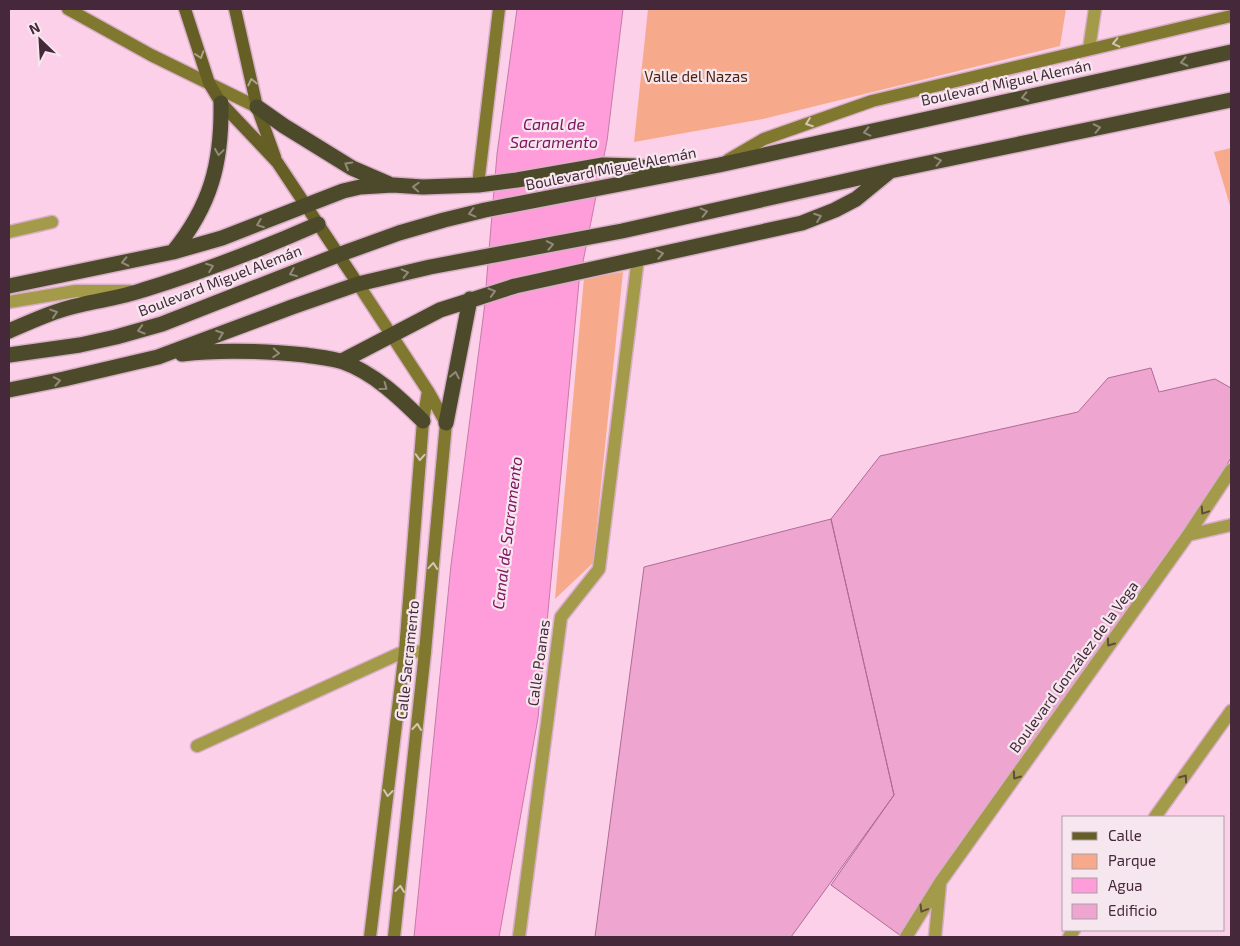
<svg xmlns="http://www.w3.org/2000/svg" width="1240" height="946" viewBox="0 0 1240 946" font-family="'Exo 2',sans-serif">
<rect width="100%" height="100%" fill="#fcd0e9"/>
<path fill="#f7aa8b" d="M648,9H1066L1060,46L763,119L634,142Z
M1231,148V209L1214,152Z
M623,272L593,563L555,599L584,278Z"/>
<path fill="#fe9dd9" stroke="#c67aa9" d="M517,9H623L607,141L579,282L538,718L499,937H414L451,565L484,311L497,154Z"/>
<path fill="#eea6d1" stroke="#ae6c95" d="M1151,368L1159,392L1215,379L1231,388V458L1104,658L901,936L831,885L894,795L831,519L880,456L1078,412L1108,378Z
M831,519L894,795L791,937H595L644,567Z"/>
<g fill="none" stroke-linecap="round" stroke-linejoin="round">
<g stroke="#d7afc6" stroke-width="15">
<path id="lane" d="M9,232L52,222
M9,302L76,291H130
M197,746L405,651L425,652"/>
</g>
<g stroke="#d7afc6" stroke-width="15">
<path id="street" d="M1089,49L1095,9
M1188,535L1231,525
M1155,817L1231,711
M519,937L561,617L599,569L638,258
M906,937L941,881L1188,535L1231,470
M935,937L940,884
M1069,937L1074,930"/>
</g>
<g stroke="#d7afc6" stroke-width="15">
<path id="secondary" d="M68,9L151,55L257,107
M728,160L764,139L872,101L1231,16
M478,185L499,9
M358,284L428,391L446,423L425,652L394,937
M370,937L405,651L423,421L428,391"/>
</g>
<g stroke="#d7afc6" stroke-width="15">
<path id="primary" d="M185,9L209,83L221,103L277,162L358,284
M235,9L257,107L275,157"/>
</g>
<g stroke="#d7afc6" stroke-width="18">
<path id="highway" d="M257,107L284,126L352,168L389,184
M173,252C211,205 222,163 221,103
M9,286L173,252L222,238L343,191L360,187L393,185L423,187L478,185L517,180L603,165L637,166L667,173
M9,331C32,321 56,310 80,305C101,300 123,297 143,290C203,272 261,249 318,224
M182,354C223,349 264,351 305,355C317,357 331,358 343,362C374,373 400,398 423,421
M9,355L80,345L116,337L162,324L338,255L399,233L444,220L485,210L719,165L1231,52
M342,361L440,310L515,286L802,223L835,210L856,199L889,172
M9,390L64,379L158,357L292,307L358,284L430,267L622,231L890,171L1231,100
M446,423L470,299"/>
</g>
<use href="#lane" stroke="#a39a4a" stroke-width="12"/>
<use href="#street" stroke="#a39a4a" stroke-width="12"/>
<use href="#secondary" stroke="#80782f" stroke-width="12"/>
<use href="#primary" stroke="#655f26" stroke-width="12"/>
<use href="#highway" stroke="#4d4a2c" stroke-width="15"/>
</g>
<defs><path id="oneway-chevron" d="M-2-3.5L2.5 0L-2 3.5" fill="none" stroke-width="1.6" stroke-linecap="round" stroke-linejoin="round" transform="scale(1.25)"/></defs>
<g stroke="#d3c6b5">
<use href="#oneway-chevron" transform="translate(1116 43) rotate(167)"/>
<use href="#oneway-chevron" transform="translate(809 123) rotate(160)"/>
<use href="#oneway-chevron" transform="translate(420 457) rotate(94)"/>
<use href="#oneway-chevron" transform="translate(433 566) rotate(-85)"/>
<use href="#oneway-chevron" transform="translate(417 727) rotate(-84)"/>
<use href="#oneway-chevron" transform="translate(388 793) rotate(97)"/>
<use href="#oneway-chevron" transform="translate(400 889) rotate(-84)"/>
</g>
<g stroke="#aea38a">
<use href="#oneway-chevron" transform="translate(200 55) rotate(72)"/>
<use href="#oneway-chevron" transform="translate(252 82) rotate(-103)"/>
</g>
<g stroke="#91897a">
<use href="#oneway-chevron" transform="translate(1184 62) rotate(168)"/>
<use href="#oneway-chevron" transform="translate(1025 97) rotate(168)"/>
<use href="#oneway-chevron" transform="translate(1097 128) rotate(-12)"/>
<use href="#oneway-chevron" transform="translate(867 132) rotate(167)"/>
<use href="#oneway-chevron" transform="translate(219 152) rotate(98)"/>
<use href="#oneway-chevron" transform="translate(938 161) rotate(-12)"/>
<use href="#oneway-chevron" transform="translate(348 165) rotate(-150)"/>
<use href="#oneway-chevron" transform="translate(416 187) rotate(-177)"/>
<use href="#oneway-chevron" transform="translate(704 212) rotate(-13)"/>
<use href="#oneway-chevron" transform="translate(472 213) rotate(166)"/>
<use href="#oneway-chevron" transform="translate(818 217) rotate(-20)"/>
<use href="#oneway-chevron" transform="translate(260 224) rotate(159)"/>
<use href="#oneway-chevron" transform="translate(550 245) rotate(-11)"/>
<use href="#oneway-chevron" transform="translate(660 254) rotate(-11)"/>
<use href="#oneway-chevron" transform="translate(125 262) rotate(168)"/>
<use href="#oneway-chevron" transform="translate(210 267) rotate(-21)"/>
<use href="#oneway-chevron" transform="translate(293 273) rotate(158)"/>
<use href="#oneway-chevron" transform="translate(405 273) rotate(-13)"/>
<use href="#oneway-chevron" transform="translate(492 292) rotate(-16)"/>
<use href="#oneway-chevron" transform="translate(54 313) rotate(-18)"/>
<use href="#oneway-chevron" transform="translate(141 330) rotate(164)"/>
<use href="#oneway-chevron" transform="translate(220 334) rotate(-20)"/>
<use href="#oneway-chevron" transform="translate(276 353) rotate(4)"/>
<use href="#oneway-chevron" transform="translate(455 375) rotate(-79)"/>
<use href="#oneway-chevron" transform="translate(57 381) rotate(-11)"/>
<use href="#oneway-chevron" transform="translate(384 387) rotate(36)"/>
</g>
<g stroke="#614b3f">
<use href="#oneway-chevron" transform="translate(1204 511) rotate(124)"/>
<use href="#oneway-chevron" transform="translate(1110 643) rotate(126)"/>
<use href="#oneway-chevron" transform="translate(1016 776) rotate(126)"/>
<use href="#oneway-chevron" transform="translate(1184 778) rotate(-54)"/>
<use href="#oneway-chevron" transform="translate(923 909) rotate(121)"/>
</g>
<g text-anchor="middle" stroke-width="4.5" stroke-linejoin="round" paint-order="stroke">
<g font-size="15" fill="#52220b" stroke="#f6e7ef">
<text x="696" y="82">Valle del Nazas</text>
</g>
<g font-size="15" fill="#45293a" stroke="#f6e7ef">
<text transform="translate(1006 83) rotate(-12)" y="5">Boulevard Miguel Alemán</text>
<text transform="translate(611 169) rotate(-11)" y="5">Boulevard Miguel Alemán</text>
<text transform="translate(220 281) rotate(-21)" y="5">Boulevard Miguel Alemán</text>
<text transform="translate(408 660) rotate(-84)" y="5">Calle Sacramento</text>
<text transform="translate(539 663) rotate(-82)" y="5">Calle Poanas</text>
<text transform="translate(1074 667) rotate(-54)" y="5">Boulevard González de la Vega</text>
</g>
<g font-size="16" font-style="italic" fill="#801561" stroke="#f6e7ef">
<text x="554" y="130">Canal de<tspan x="554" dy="18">Sacramento</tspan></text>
<text transform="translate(507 533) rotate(-83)" y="6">Canal de Sacramento</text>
</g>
</g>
<rect width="1240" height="946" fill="none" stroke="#45293a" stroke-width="20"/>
<rect x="1062" y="816" width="162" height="115" fill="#f6e7ef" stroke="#af9ba7"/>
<rect x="1072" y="832" width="25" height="8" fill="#655f26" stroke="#af9ba7"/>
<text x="1108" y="841" font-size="15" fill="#45293a">Calle</text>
<rect x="1072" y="854" width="25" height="15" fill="#f7aa8b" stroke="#af9ba7"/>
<text x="1108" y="866" font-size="15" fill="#45293a">Parque</text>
<rect x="1072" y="878" width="25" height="15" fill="#fe9dd9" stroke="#af9ba7"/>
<text x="1108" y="891" font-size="15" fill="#45293a">Agua</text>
<rect x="1072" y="904" width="25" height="15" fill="#eea6d1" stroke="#af9ba7"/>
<text x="1108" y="916" font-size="15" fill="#45293a">Edificio</text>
<g transform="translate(40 40) rotate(335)" stroke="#f6e7ef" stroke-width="4" paint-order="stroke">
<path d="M0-4L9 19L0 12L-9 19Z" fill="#45293a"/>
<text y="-8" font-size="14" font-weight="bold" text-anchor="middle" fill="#45293a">N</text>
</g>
</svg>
